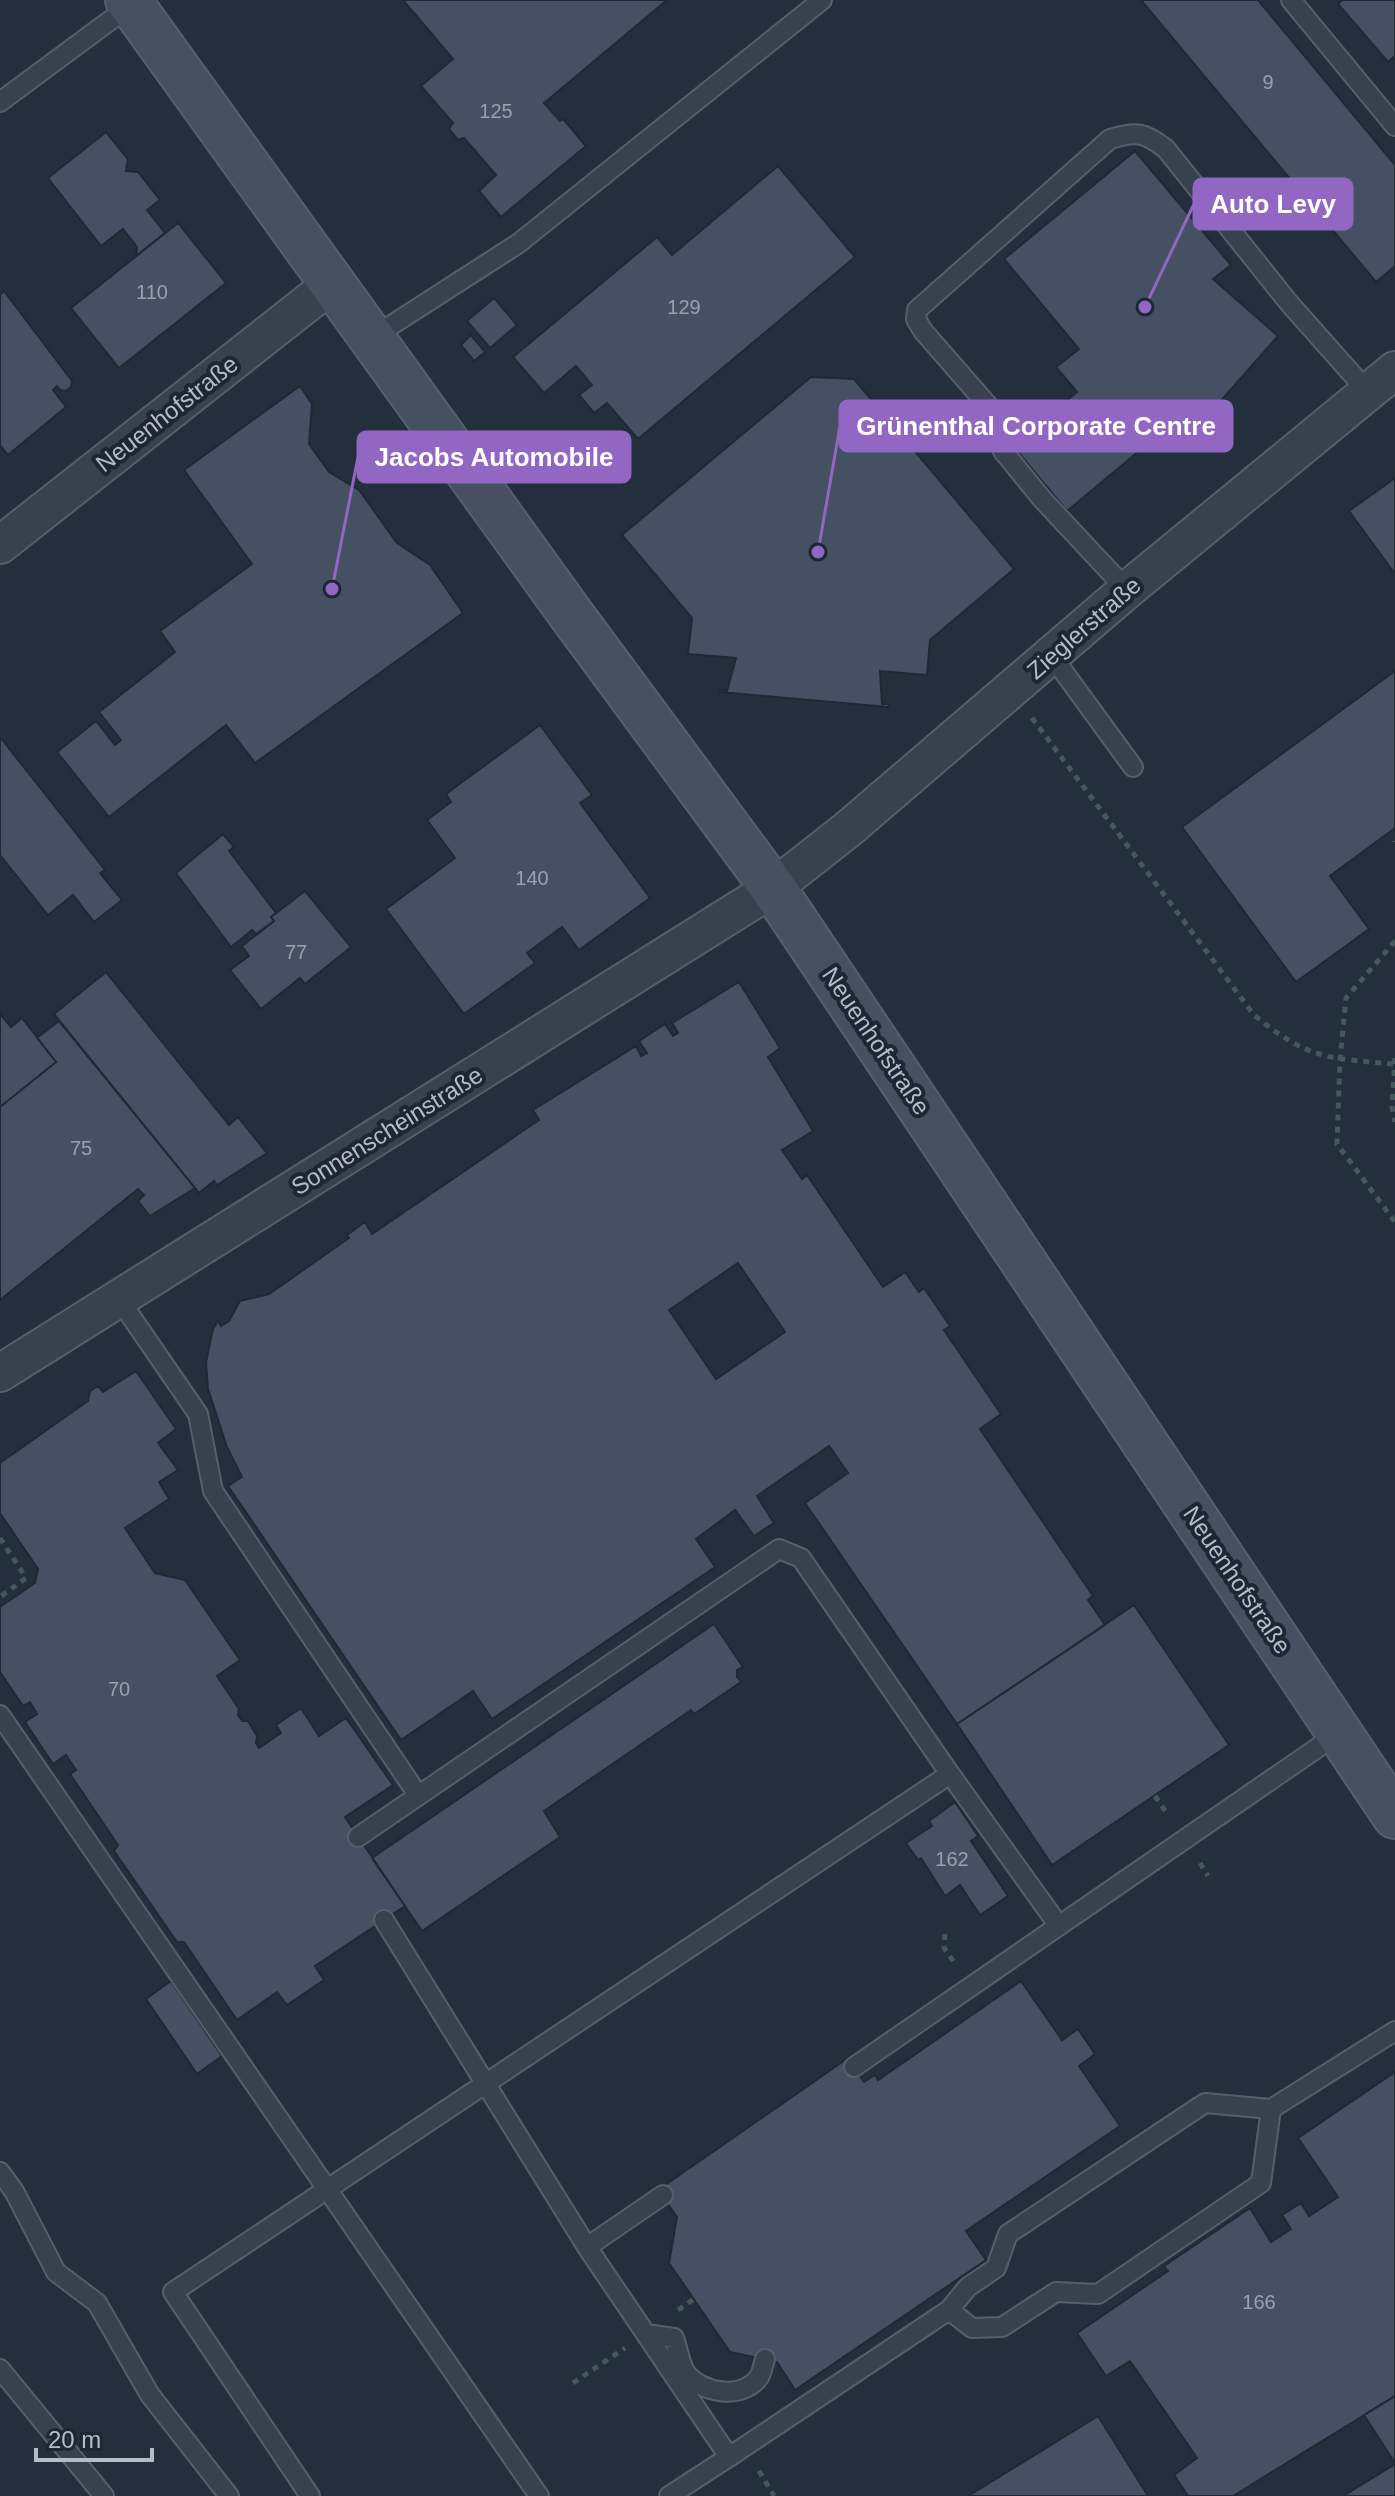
<svg xmlns="http://www.w3.org/2000/svg" width="1395" height="2496" viewBox="0 0 1395 2496" font-family="Arial,sans-serif">
<rect width="100%" height="100%" fill="#242f3e"/>
<path fill="#455162" stroke="#1f2835" stroke-width="2" fill-rule="evenodd" d="M403,0H667L544,103L560,121L563,119L586,146L501,217L479,191L496,175L464,138L458,140L449,129L453,123L421,86L453,59Z
M1141,0H1258L1395,165V266L1376,282Z
M1342,0H1395V56L1388,62L1338,4Z
M106,132L128,159L126,171L138,172L160,200L147,210L165,233L136,256L137,247L123,229L101,246L48,178Z
M1135,151L1231,265L1213,279L1278,336L1188,438L1174,422L1067,511L1013,446L1077,392L1056,367L1079,349L1004,259Z
M778,166L855,257L638,439L607,403L594,413L579,395L592,385L576,366L544,393L513,357L657,237L672,255Z
M178,223L226,283L119,368L71,308Z
M4,291L72,381L71,387L66,391L60,390L57,386L53,390L66,407L8,455L0,445V295Z
M494,298L517,325L490,348L467,321Z
M471,335L485,352L474,361L461,345Z
M811,377L854,379L1014,569L930,640L927,675L880,671L882,704H889L888,707L720,692V689L727,691L736,658L688,654L692,618L622,535Z
M300,386L312,404L309,444L329,472L359,490L397,543L430,565L463,613L255,763L226,725L109,817L57,752L96,721L115,745L121,740L99,712L175,652L160,631L252,564L184,470Z
M1395,478V574L1349,511Z
M1395,671V828L1330,876L1369,929L1296,982L1182,827Z
M540,725L592,795L580,803L650,898L579,950L562,927L527,953L535,963L464,1014L386,909L455,858L427,820L451,802L446,794Z
M0,737L105,870L100,873L122,900L94,922L73,895L48,915L0,855Z
M223,834L234,847L229,851L276,913L271,917L274,921L256,934L252,930L231,947L176,873Z
M305,891L351,947L305,984L300,978L261,1009L230,970L249,956L242,946L274,921L271,917Z
M106,972L229,1125L238,1117L267,1153L217,1185L214,1181L199,1193L54,1014Z
M739,982L780,1048L768,1057L813,1131L782,1150L802,1179L807,1175L883,1287L905,1272L919,1292L924,1288L950,1326L944,1330L1001,1414L980,1429L1093,1596L1088,1600L1105,1625L957,1724L805,1503L848,1473L829,1446L757,1496L774,1523L754,1536L735,1510L696,1539L715,1567L492,1719L473,1691L401,1740L228,1486L242,1477L227,1447L208,1389L206,1362L213,1329L218,1321L221,1326L229,1321L240,1301L269,1294L349,1238L347,1235L365,1222L372,1234L539,1120L533,1110L636,1046L641,1056L647,1053L639,1041L665,1024L673,1036L678,1033L672,1023ZM738,1263L785,1332L716,1379L669,1310Z
M0,1014L11,1027L22,1018L56,1062L0,1107Z
M59,1021L195,1188L150,1216L138,1201L144,1195L138,1189L0,1300V1107L56,1062L37,1038Z
M136,1371L176,1429L158,1443L178,1470L159,1482L169,1499L125,1528L155,1573L185,1580L240,1660L217,1676L239,1709L238,1715L242,1721H248L257,1736L256,1743L259,1748L281,1733L276,1725L301,1708L319,1736L346,1718L393,1785L345,1817L405,1906L315,1966L324,1980L287,2005L277,1992L237,2020L184,1942H177L114,1851L118,1845L70,1774L76,1770L66,1755L53,1764L25,1722L37,1714L30,1702L23,1706L0,1672V1607L35,1583L38,1569L0,1513V1463L88,1401L90,1391L98,1386L103,1392Z
M1134,1605L1229,1745L1052,1865L957,1724Z
M714,1624L743,1667L737,1670V1677L741,1682L694,1714L691,1710L544,1811L560,1837L422,1931L372,1858Z
M955,1802L978,1836L971,1841L1008,1896L980,1915L960,1885L945,1896L921,1858L918,1860L906,1843L932,1826L929,1821Z
M171,1981L222,2056L197,2074L146,1999Z
M1021,1981L1062,2040L1078,2029L1095,2054L1079,2066L1120,2126L966,2231L986,2260L795,2390L777,2362L730,2352L669,2263L677,2217L658,2190L848,2058L864,2082L875,2075L878,2080Z
M1395,2072V2396L1233,2496H1188L1174,2475L1197,2458L1130,2361L1106,2376L1077,2333L1168,2271L1164,2266L1250,2208L1271,2242L1291,2229L1282,2215L1301,2203L1309,2216L1338,2197L1298,2138Z
M1395,2396V2463L1364,2415Z
M1098,2416L1148,2496H968Z
M1395,2464V2496H1343Z"/>
<g fill="none" stroke-linecap="round" stroke-linejoin="round">
<g stroke="#565f6c" stroke-width="22">
<path id="lane" d="M1291,0L1395,126
M0,102L131,5
M373,337L519,243L822,0
M1127,590L1042,499L1003,451L998,441L999,418L923,331L916,319L917,310L1110,139C1137,131 1144,132 1166,149L1289,303L1368,392
M1052,656L1133,767
M119,1299L198,1414L213,1491L418,1795
M0,1715L539,2496
M358,1837L779,1549L801,1558L950,1774L1059,1926
M384,1920L587,2247L729,2457L949,2310L968,2287L996,2268L1008,2234L1205,2103L1271,2109L1395,2031
M854,2067L1339,1733
M0,2172L14,2191L56,2272L97,2303L150,2395L229,2496
M587,2247L663,2195
M949,2310L972,2328L1002,2327L1056,2292L1098,2294L1261,2183L1271,2109
M646,2334L674,2338C678,2348 680,2365 686,2373C702,2394 743,2400 759,2377C762,2373 763,2365 765,2359
M0,2369L104,2496
M310,2496L173,2292L950,1774
M669,2496L729,2457"/>
</g>
<g stroke="#565f6c" stroke-width="40">
<path id="street" d="M0,545L333,283
M0,1373L773,888L847,830L1127,590L1395,370"/>
</g>
<g stroke="#565f6c" stroke-width="48">
<path id="secondary" d="M128,0L570,613L773,888L1395,1816"/>
</g>
<path stroke="#44595c" stroke-width="5" stroke-dasharray="6 6" stroke-linecap="butt" d="M1032,718L1254,1015C1308,1059 1326,1058 1393,1064
M1395,841V842
M1395,941L1346,998L1340,1060L1337,1144L1395,1222
M1395,1058L1392,1107L1395,1122
M0,1538L26,1578L0,1597
M1155,1796L1168,1815
M1200,1863L1208,1876
M945,1934L944,1948L956,1965
M678,2310L694,2299
M573,2383L625,2348
M759,2471L774,2496"/>
<use href="#lane" stroke="#38414e" stroke-width="18"/>
<use href="#street" stroke="#38414e" stroke-width="36"/>
<use href="#secondary" stroke="#465061" stroke-width="44"/>
</g>
<g text-anchor="middle" stroke-width="8" stroke-linejoin="round" paint-order="stroke">
<g font-size="20" fill="#98a1af">
<text x="1268" y="89">9</text>
<text x="496" y="118">125</text>
<text x="152" y="299">110</text>
<text x="684" y="314">129</text>
<text x="532" y="885">140</text>
<text x="296" y="959">77</text>
<text x="81" y="1155">75</text>
<text x="119" y="1696">70</text>
<text x="952" y="1866">162</text>
<text x="1259" y="2309">166</text>
</g>
<g font-size="24" fill="#b4bcc9" stroke="#1d2633">
<text transform="translate(167 414) rotate(-38)" y="8">Neuenhofstraße</text>
<text transform="translate(1084 628) rotate(-41)" y="8">Zieglerstraße</text>
<text transform="translate(876 1041) rotate(56)" y="8">Neuenhofstraße</text>
<text transform="translate(387 1131) rotate(-32)" y="8">Sonnenscheinstraße</text>
<text transform="translate(1237 1580) rotate(56)" y="8">Neuenhofstraße</text>
</g>
</g>
<path fill="none" stroke="#9266c3" stroke-width="3" d="M1145 307L1194 204M818 552L840 426M332 589L358 457"/>
<g fill="#9266c3" stroke="#1d2633" stroke-width="3">
<circle cx="1145" cy="307" r="8"/>
<circle cx="818" cy="552" r="8"/>
<circle cx="332" cy="589" r="8"/>
</g>
<g fill="#9266c3" stroke="#9266c3" stroke-width="3">
<rect x="1194" y="179" width="158" height="50" rx="8"/>
<rect x="840" y="401" width="392" height="50" rx="8"/>
<rect x="358" y="432" width="272" height="50" rx="8"/>
</g>
<g font-size="26" text-anchor="middle" font-weight="bold" fill="#fff">
<text x="1273" y="213">Auto Levy</text>
<text x="1036" y="435">Grünenthal Corporate Centre</text>
<text x="494" y="466">Jacobs Automobile</text>
</g>
<path d="M36 2448v12h116v-12" fill="none" stroke="#b4bcc9" stroke-width="4"/>
<text x="48" y="2448" font-size="24" fill="#b4bcc9" stroke="#1d2633" stroke-width="6" paint-order="stroke">20 m</text>
</svg>
